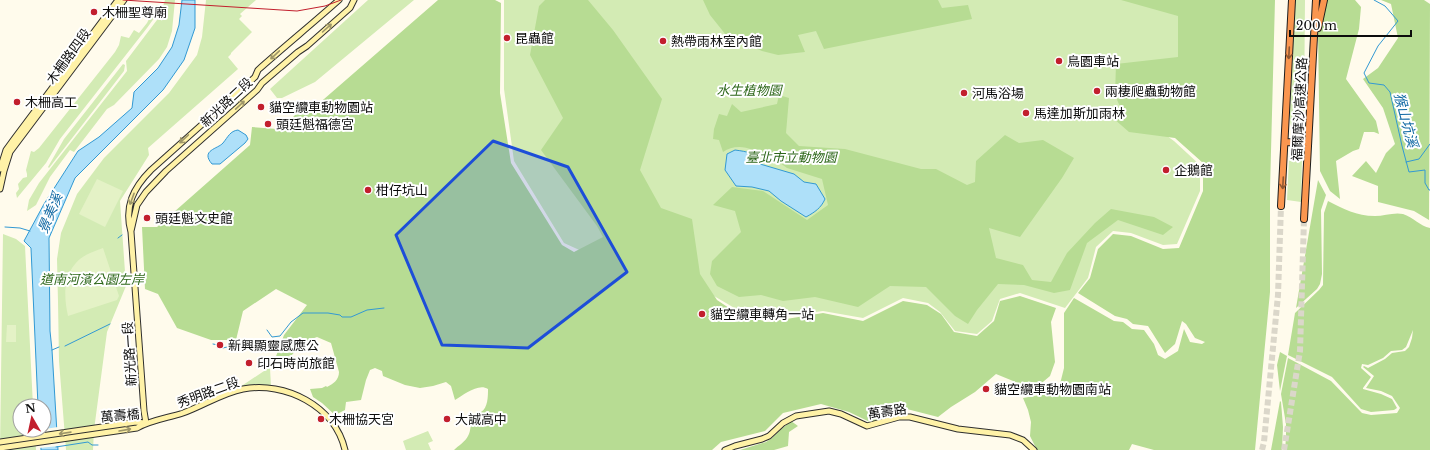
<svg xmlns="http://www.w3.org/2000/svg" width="1430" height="450" viewBox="0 0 1430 450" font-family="'Libre Baskerville','Noto Sans TC',serif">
<rect width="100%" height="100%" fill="#fffbec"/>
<path fill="#d3ebb4" d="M165,0H175L172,31L167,47L159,59L114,105L107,109L74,152L70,150L50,177L36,205L27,211L29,200L39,183L127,71L126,61L160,16Z
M206,0H256L240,14L242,16L239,19L252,32L231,53V54L228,57L238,69L148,148L149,155L120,201L126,286L107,332L94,430L93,450H66L59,361L58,302L57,259L61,233L77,194L104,158L169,93L197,55L202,37Z
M368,0H414L315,82L282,98H277L270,89Z
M504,0H1206L1222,25L1139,116L1174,141L1200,165V191L1177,244L1163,245L1131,233L1113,231L1096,247L1088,278L1065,308L1020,293L1000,299L992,321L977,334L955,331L940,312L928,303L903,298L863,318L823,311L772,318L743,313L714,296L610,264L564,243L514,161L504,89Z
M1295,0H1305L1304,113L1302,125L1297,131H1295C1289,126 1290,118 1290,111Z
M156,5L159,6L160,10L147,28L60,139L46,163L17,198L16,193L19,189L18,184L23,178L27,177V174L26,170L31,151L34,152L39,148L115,52L119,45L121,36L129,38L134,30L139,33L147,23Z
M123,64L125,65L124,71L49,168L48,167L64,139Z
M1295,151L1301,154L1302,159L1301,202L1287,200L1289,159L1290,155Z
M3,234L16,239L25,246L33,406H20V430H35L36,450H0Z
M269,357L273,365L270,368L271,386L252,385L240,387L267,369Z
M428,431L433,441L428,443L431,450H406L403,441Z"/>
<path fill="#b7dc93" d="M438,0H495L501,3L500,93L511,163L562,245L574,252L603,237L597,226L541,150L563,118L530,55L539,6L545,0H588L613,30L662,99L640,170L661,208L692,219L700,274L717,300L738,314L768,322L823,313L863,321L903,301L927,305L941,314L954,332L977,336L994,321L1000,301L1020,296L1056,308L1051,322L1055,362L1050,376L1037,387L1023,385L996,374L975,392L951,407L938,417L903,408L876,425L849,412L821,404L783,413L765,431L721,442L712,450H454C458,446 466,441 468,436C471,431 470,424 473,418C476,414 477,414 481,412C488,408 488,396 488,389C478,383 464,395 455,400L451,386L446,382L433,386L420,388L405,385L383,376L382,371L375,368L370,370L366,380L361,400L346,402L345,410L337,414L336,416L322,403L313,397L310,389L322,388L326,386L327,387C333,384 339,380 339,372L331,343L317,337C302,342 295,350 286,363H280L275,359L284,335L307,305L276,289L243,311L236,340H211L177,328L158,294L145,289L142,227H157L250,145L252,127L277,129L289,121L298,112L316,106Z
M703,0H938L942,8L968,5L972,19L824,49L816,31L798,35L805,52L778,55L762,51L726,35L710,15Z
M1121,0H1275L1270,189V292L1255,450H1154L1132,444L1129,450H1037L1030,436L1031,422L1028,410L1023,398L1046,394L1060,384L1064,368V313L1074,298L1114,321L1123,322L1132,329L1144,330L1154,344L1158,355L1165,359L1178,351L1184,329L1190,342L1202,344L1205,342L1195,338L1186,324L1182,321L1175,344L1165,353L1148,326L1133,324L1127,319L1115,316L1078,293L1090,278L1098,249L1113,234L1131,236L1163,249L1179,248L1203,191V163L1175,138L1129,132L1113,118L1121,109L1115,95L1116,64L1178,57V16Z
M1324,0H1355L1361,7L1359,29L1346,79L1376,121L1379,134L1374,132H1364L1359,149L1353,151L1336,161L1340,199L1330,191L1320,171L1318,30Z
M1381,0H1424L1430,4L1429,220L1414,211L1378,202V186L1352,176L1366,161L1376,173L1386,153L1395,144L1383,108L1363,79L1378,68L1398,38L1391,4Z
M779,95L789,98L786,133L799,146L845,149L921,169H936L967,185L975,182L976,161L1005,135L1019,143L1043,140L1074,158L1062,178L1020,237L989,228L996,258L1023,265L1032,280L1051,282L1067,253L1095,223L1111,209L1154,217L1173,227L1163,235L1118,220L1087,243L1070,290L1054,293L1024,285L998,284L977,310L968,324L955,316L926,287L890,286L858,307L815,297L783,301L761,295L739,297L717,286L710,274L712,261L741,232L735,211L713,205L732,187L763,191L807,220L828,205L822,179L787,168L780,163L767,162C758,148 737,142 723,152L719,140L713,139L714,129L719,114L727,116L732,104L741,112L777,104Z
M1318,180L1326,195L1321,210L1322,274L1320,284L1317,289L1296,308Z
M1328,201C1344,209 1356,216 1375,216C1384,216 1394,212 1403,214C1413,217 1420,226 1430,228V450H1285L1286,438V424L1281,394L1288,358L1331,381L1362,413L1371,415L1397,413L1400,408L1392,396L1381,391L1366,388L1374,376L1363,367L1364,366L1368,368L1385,359L1392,353L1405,351L1409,347L1412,338L1413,330L1406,347L1402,350L1391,351L1383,358L1368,365L1362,364L1361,368L1371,377L1363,388V389L1381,394L1392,399L1397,408L1394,410L1371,412L1361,409L1332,377L1288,355L1295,313L1319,290L1323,285L1324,213Z
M1280,352L1287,356L1280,391L1277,365Z
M1280,401L1281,402L1283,427L1282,450H1271Z
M791,421L798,426L789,432L788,446L774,450H740L766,442L772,438L779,431Z"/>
<path fill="#e4f2c6" d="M97,179L123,191L105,227L79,214Z
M103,248L119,296L117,300L68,316C63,294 63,268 86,255C91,252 98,250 103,248Z
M7,325H16V342H6Z"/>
<path fill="#aee0f9" stroke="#3299d3" d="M182,0H195V28L184,60L163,90L75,178L49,238L50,331L52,350L58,450H41L40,430H44V406H38L31,248L24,241L44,204L78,151L99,137L132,108L134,92L158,68L172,47L179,25Z
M238,130L246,135L248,139L245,143L220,164H212C200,150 218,149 223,143C228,137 230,131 238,130Z
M735,150C749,152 752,152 760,164L794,174L804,182L816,184L825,199C821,208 815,212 806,217L781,201L769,191L752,187L736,186L725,170L727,154Z"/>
<path fill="#fffbec" d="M58,427L59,446L39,448L38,430Z"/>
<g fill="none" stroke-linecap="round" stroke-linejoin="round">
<path stroke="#3299d3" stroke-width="1" d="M1374,0L1385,6L1398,21L1378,46L1364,73L1369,83L1384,85L1390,92L1402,146L1409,172L1425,170V183L1429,190H1430
M1406,162L1419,159L1430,144
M5,227L20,228L30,231
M118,238L122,235
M267,330L272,337L280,336L291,322L303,313H328L340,315L342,317H351L367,310L384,308
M213,344L218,345
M65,346L110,324
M223,348L235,345L242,340
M52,350L59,347
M56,447L88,442L92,445H98"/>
<path stroke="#dbd7ca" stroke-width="6" stroke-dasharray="6 3" stroke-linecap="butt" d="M1262,450L1264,442L1278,295L1281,206
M1284,450L1300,351L1304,219"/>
<g stroke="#2e2e2e" stroke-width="7">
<path id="secondary" d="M0,169L6,150L14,139L118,0
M0,189L4,171L10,152L124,0
M131,231L137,205L146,192L166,171L257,90L262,83L298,52L307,46L350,8L354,0
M146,423L144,411L131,232C124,207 133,188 151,170L255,77L258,70C285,46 312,24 339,0
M0,442L136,422L145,423
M0,448L137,428C151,420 168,418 183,413C203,406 222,393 243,389C285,381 335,406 345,450
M725,450L735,446L762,439L769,436L783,423L796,416L829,411L841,414L867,426L899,417H910L958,429L1010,435L1023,440L1034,450"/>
</g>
<g stroke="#1d1d1d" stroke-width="8">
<path id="highway" d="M1318,28L1324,0
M1285,142L1308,143
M1281,206L1292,0
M1304,219L1316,0"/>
</g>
<use href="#secondary" stroke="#fff2a7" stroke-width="5"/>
<use href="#highway" stroke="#fa964f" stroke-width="6"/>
<path stroke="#c21f2d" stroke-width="1" d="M123,0L297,11L325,6L341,0"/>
</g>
<defs><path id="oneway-shaft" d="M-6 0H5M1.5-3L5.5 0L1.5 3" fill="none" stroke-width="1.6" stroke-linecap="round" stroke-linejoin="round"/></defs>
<g stroke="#9e9669">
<use href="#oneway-shaft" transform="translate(327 28) rotate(-42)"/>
<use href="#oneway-shaft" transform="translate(275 55) rotate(137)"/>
<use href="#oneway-shaft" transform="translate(240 105) rotate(-43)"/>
<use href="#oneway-shaft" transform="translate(184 139) rotate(137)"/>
<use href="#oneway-shaft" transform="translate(132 199) rotate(110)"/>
<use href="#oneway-shaft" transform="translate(125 430) rotate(-10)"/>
<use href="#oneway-shaft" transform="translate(65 433) rotate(172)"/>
</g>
<g stroke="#8f5831">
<use href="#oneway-shaft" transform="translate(1289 53) rotate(93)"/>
<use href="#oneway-shaft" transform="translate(1283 183) rotate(93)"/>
</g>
<path fill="#1d4ed8" fill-opacity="0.2" stroke="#1d4ed8" stroke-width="3" stroke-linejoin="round" d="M493,141L568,167L627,272L528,348L442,345L396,235Z"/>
<g fill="#c21f2d" stroke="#fff" stroke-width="1.5">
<circle cx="94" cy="12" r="4"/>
<circle cx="507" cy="38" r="4"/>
<circle cx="663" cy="41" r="4"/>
<circle cx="1059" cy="61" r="4"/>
<circle cx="1097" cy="91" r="4"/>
<circle cx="964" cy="93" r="4"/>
<circle cx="17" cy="102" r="4"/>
<circle cx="261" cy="107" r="4"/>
<circle cx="1026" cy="113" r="4"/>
<circle cx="268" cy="124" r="4"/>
<circle cx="1166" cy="170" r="4"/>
<circle cx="368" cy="190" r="4"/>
<circle cx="147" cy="218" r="4"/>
<circle cx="702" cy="314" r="4"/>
<circle cx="220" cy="345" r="4"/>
<circle cx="249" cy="363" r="4"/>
<circle cx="986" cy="389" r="4"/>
<circle cx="321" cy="419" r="4"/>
<circle cx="447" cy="419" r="4"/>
</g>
<g text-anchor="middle" stroke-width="4" stroke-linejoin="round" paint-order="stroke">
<g font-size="13" fill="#0c0c0c" stroke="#fff" text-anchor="start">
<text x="102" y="17">木柵聖尊廟</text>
<text x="515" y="43">昆蟲館</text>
<text x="671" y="46">熱帶雨林室內館</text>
<text x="1067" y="66">鳥園車站</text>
<text x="1105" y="96">兩棲爬蟲動物館</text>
<text x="972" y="98">河馬浴場</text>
<text x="25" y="107">木柵高工</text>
<text x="269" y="112">貓空纜車動物園站</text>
<text x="1034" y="118">馬達加斯加雨林</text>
<text x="276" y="129">頭廷魁福德宮</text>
<text x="1174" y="175">企鵝館</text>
<text x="376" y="195">柑仔坑山</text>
<text x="155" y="223">頭廷魁文史館</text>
<text x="710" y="319">貓空纜車轉角一站</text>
<text x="228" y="350">新興顯靈感應公</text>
<text x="257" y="368">印石時尚旅館</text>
<text x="994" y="394">貓空纜車動物園南站</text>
<text x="329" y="424">木柵協天宮</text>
<text x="455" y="424">大誠高中</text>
</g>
<g font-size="13" fill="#0c0c0c" stroke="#fff">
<text transform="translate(68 56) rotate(-54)" y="5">木柵路四段</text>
<text transform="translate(226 102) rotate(-43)" y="5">新光路二段</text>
<text transform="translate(1299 109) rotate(-87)" y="5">福爾摩沙高速公路</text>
<text transform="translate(129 354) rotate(-94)" y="5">新光路一段</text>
<text transform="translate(208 392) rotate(-20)" y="5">秀明路二段</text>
<text transform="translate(887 411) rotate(-8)" y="5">萬壽路</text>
<text transform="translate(120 415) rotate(-5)" y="5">萬壽橋</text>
</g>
<g font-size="13" font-style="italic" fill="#2d671a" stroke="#fff">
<text x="749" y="95">水生植物園</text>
<text x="791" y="162">臺北市立動物園</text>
<text x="92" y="284">道南河濱公園左岸</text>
</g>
<g font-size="14" font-style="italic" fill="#1169a3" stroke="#fff">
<text transform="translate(1406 120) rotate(75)" y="5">猴山坑溪</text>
<text transform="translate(50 213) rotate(-68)" y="5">景美溪</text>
</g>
</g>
<g transform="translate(32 418) rotate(351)"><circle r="19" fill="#ffffff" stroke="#9e9e9e"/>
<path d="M0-3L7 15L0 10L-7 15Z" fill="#c21f2d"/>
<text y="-6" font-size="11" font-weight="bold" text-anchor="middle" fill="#0c0c0c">N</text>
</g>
<path d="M1290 30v6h121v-6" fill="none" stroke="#0c0c0c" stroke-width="2"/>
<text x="1296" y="30" font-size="12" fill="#0c0c0c" stroke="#ffffff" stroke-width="3" paint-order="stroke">200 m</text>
</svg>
